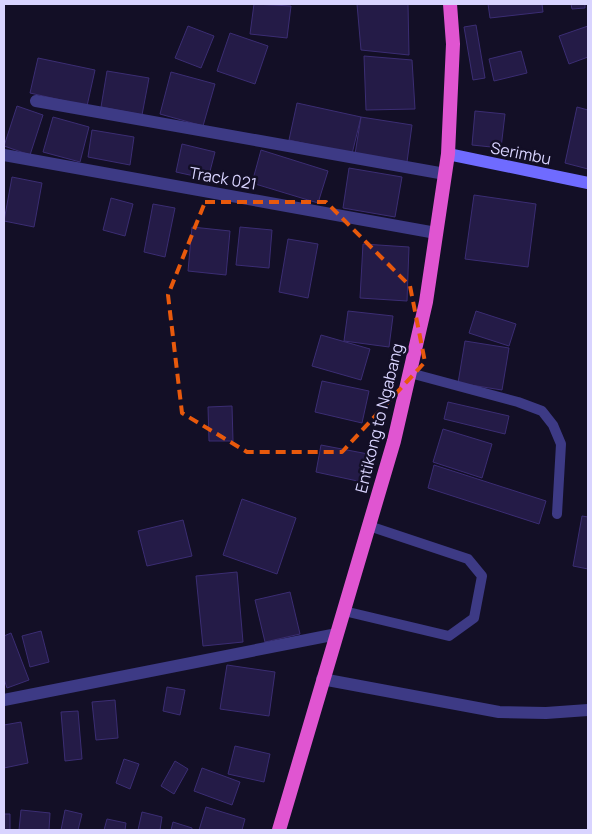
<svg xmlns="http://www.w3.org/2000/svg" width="592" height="834" viewBox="0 0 592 834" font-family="Manrope,sans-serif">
<rect width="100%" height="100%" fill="#130f26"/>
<path fill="#241b47" stroke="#3b2d73" d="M254,4L291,6L287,38L250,34Z
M357,4H408L409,55L361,50Z
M488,4H542L543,12L490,18Z
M571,4H585V8L572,9Z
M476,25L485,78L473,80L464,27Z
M188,26L214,36L201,68L175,58Z
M588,26V57L569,64L559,36Z
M230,33L268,46L255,84L217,71Z
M521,51L527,73L494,81L489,59Z
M364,56L412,60L415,109L366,110Z
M38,58L95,70L87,106L30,93Z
M107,71L149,78L142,115L101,107Z
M171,72L215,84L203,126L160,114Z
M297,103L361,117L352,154L289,140Z
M17,106L43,115L30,155L4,146Z
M577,107L588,110V169L565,163Z
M475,111L505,114L501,148L472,145Z
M53,117L89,127L80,162L43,152Z
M361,117L412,125L407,162L355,154Z
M92,130L134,137L130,165L88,157Z
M182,144L215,152L208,179L176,172Z
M261,150L328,171L318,203L252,183Z
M349,168L402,177L395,217L343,208Z
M12,177L42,183L34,227L4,221Z
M474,195L536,204L528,267L465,259Z
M111,198L133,204L125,236L103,230Z
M153,204L175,208L165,257L144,252Z
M192,227L230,231L226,275L188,271Z
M240,227L272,230L269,268L236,265Z
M288,239L318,244L308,298L279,292Z
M363,244L409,247L407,301L360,298Z
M348,311L393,316L389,347L344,341Z
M476,311L516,324L509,346L469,333Z
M321,335L370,349L361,380L312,366Z
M465,341L509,348L502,390L458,383Z
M322,381L369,391L362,423L315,412Z
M448,402L509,416L505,434L444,419Z
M232,406L233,441H209L208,407Z
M443,429L492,444L482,478L433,462Z
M321,445L368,454L362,482L316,472Z
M434,465L546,501L539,524L428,488Z
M242,499L296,518L277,574L223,555Z
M582,516L588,517V569L573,566Z
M183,520L192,556L147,566L138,531Z
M237,572L243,642L203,646L196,576Z
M290,592L300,634L265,642L255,600Z
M41,631L49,662L30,667L22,636Z
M11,633L29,680L7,688L4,679V636Z
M227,665L275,672L269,716L220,709Z
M167,687L185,690L180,715L163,711Z
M115,700L118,738L96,740L92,702Z
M78,711L82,759L65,761L61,712Z
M21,722L28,763L4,768V725Z
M235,746L270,754L264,782L228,774Z
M124,759L139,764L130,789L116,783Z
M175,761L188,769L174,794L161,786Z
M202,768L240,782L232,805L194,791Z
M206,807L245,819L242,830H199Z
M21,810L50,813L49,830H19Z
M65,810L82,814L78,830H61Z
M142,812L162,817L160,830H138Z
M4,814H10V830H4Z
M107,819L126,823L125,830H104Z
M173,822L192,828V830H171Z"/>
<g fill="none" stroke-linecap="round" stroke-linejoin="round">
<path stroke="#3d3a85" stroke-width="10" d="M410,373L518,402L542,411L553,425L561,444L557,514
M344,611L449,636L474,618L482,576L468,559L369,526"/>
<path stroke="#3d3a85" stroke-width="12" d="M36,101L445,174
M4,155L436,233
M322,679L499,712L546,713L588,710
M4,700L337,634"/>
<path stroke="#6f6bff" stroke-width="12" d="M448,154L588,183"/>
<path stroke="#e055d1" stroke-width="14" d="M279,830L394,441L426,302L448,154L453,44L450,4"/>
</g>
<path fill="none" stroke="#e8590c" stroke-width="4" stroke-dasharray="10 6" stroke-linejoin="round" d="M205,202H326L410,286L425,362L342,452H247L182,413L168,295Z"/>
<g text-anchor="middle" stroke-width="5" stroke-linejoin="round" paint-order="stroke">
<g font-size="16" fill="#d9d4ff" stroke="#130f26">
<text transform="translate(521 153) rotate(11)" y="6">Serimbu</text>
<text transform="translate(223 178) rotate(10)" y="6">Track 021</text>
<text transform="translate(379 418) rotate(-76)" y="6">Entikong to Ngabang</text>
</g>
</g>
<rect width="592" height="834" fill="none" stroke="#d9d4ff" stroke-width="10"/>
</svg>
